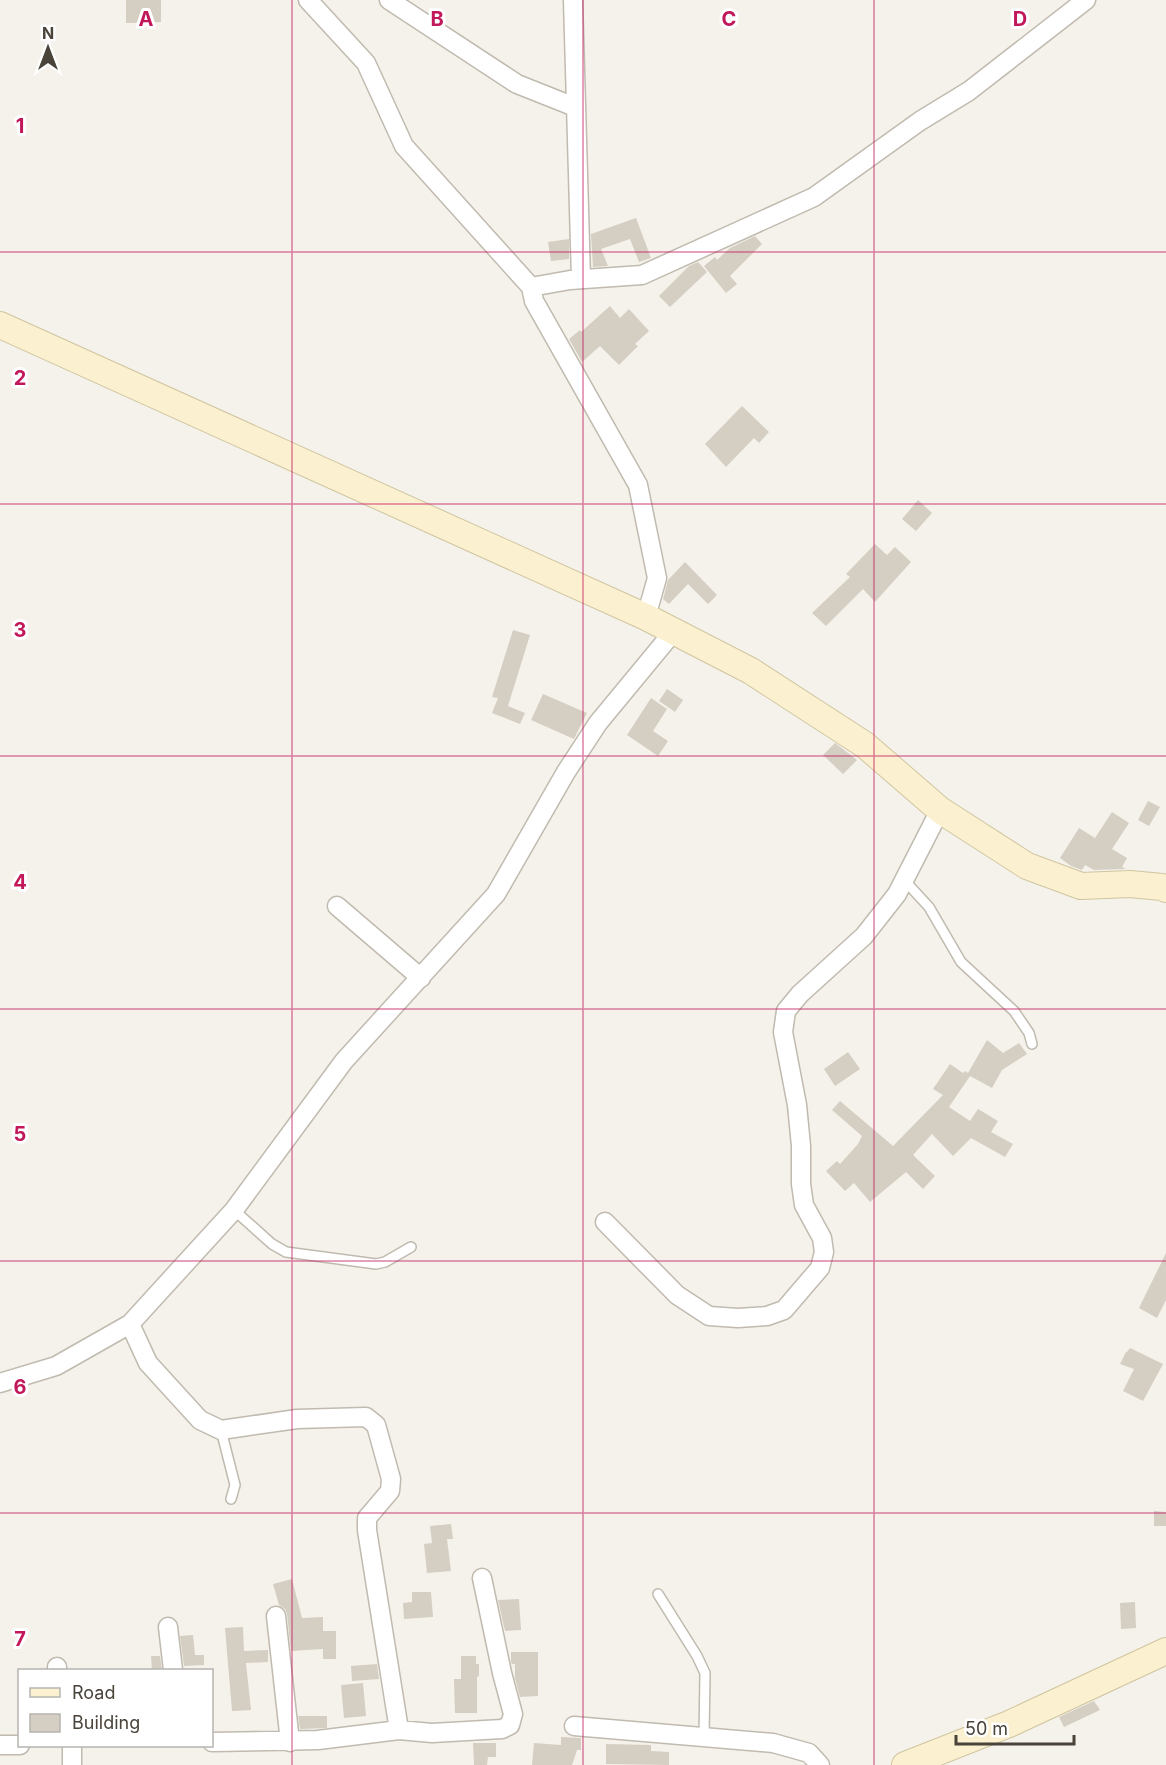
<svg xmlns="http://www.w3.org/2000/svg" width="1166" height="1765" viewBox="0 0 1166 1765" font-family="Inter,sans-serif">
<rect width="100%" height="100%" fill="#f5f2ec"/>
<path fill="#d5cec2" d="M126,0H161V22L126,23Z
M636,218L651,258L639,262L630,239L601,249L608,266L593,267L591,234Z
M755,236L762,244L730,276L737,284L726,293L704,266L715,257L717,260L730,248Z
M569,239V259L551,261L548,242Z
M698,262L707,272L670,307L659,296L689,266Z
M610,306L620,318L629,309L649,331L635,344L638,346L619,365L600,346L582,362L569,339L580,330L581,332Z
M742,406L769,432L759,443L754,438L726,467L705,444Z
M918,500L932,513L916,531L902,519Z
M875,544L887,555L895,547L911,562L875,602L863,589L826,626L812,613L850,577L846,574Z
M685,562L717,595L708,604L688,584L669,604L663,599L668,580Z
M513,630L530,635L508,706L525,713L520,724L492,713L498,698L492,697Z
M667,689L683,700L675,712L659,701Z
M543,694L587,713L574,739L531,720Z
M651,698L667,709L653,731L668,741L658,756L627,735Z
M835,743L857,760L843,774L823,755Z
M1148,801L1160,807L1149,826L1138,820Z
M1112,812L1129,823L1112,849L1127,858L1122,867L1126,869L1094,870L1085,865L1082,870L1071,866L1060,858L1079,828L1095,838Z
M987,1040L1003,1053L1019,1043L1027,1054L1002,1070L992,1088L970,1076L949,1107L970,1121L978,1109L998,1121L991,1132L1013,1144L1005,1157L971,1138L953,1156L932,1134L913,1155L935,1176L923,1189L906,1172L870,1202L854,1183L845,1191L826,1171L837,1161L840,1164L858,1144L862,1136L832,1110L840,1101L893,1146L943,1095L933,1089L950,1064L963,1073L965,1071L968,1073Z
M848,1052L860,1069L835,1086L824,1069Z
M1166,1253V1300L1157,1318L1139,1308Z
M1130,1348L1163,1364L1143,1401L1123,1391L1134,1369L1120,1364L1126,1352H1127Z
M1154,1511L1166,1512V1526H1154Z
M451,1524L453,1539H447L451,1571L427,1573L424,1544L432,1543L430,1526Z
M292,1579L302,1618L323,1617V1631H336V1659H323V1649L291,1651L287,1614L285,1609L279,1605L273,1584Z
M412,1592H431L433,1617L404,1619L403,1603L412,1602Z
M519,1599L521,1630L505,1631L498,1600Z
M1135,1602L1136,1628L1121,1629L1120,1603Z
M243,1627L244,1651L268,1650V1662L246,1663L251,1710L232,1711L225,1628Z
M193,1635L195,1655H204V1665L184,1666L180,1636Z
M511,1652H538V1696L520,1697L515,1678V1664H512L511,1662Z
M151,1656H160L162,1671H152Z
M461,1656H476V1664H479V1676L477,1677V1713H455L454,1679H461Z
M377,1664L379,1679L352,1681L351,1666Z
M363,1683L366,1716L344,1718L341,1685Z
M1094,1701L1100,1710L1064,1727L1059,1717Z
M298,1716H327V1728L300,1729Z
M561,1737L581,1738V1750H577L572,1765H532L534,1743L561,1745Z
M473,1743H496V1757H488L487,1765H474Z
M606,1744L651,1745V1751L669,1752V1765L606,1764Z"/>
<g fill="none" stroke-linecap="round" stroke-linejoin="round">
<g stroke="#c0baaf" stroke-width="12">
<path id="lane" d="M905,881L929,907L961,962L1014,1011L1029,1033L1032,1044
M234,1210L272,1244L286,1252L376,1264L385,1262L411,1247
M221,1430L235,1485L231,1499
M658,1594L697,1656L705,1673L704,1737"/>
</g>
<g stroke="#c0baaf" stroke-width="21">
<path id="street" d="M308,0L366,63L404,146L531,287L534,301L638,485L657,578L646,617
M389,0L517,84L575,107
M573,0L581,279
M531,287L570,280L642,275L814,197L920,121L969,91L1086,0
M337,906L421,978
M605,1222L677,1295L709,1316L738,1318L767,1316L784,1310L820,1268L824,1252L822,1238L804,1205L801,1184V1146L797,1105L783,1032L786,1011L800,994L864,936L897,894L940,810
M130,1324L148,1363L200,1420L221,1430L297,1419L366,1417L376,1425L391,1479L390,1491L367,1518V1530L399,1730
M0,1383L56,1366L130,1324L234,1210L344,1061L496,894L566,772L598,723L674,631
M276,1616L290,1742
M168,1627L173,1670
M57,1667V1670
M574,1726L773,1743L809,1753L820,1765
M212,1742L318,1740L399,1730L432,1733L502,1729L510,1725L513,1714L502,1673L482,1578
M0,1745H20
M72,1746V1765"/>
</g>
<g stroke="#d0c59f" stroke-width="28">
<path id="secondary" d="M0,325L646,617L751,671L865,745L940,810L1027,866L1081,886L1130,884L1162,887L1166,889
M905,1765L1009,1724L1166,1651"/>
</g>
<use href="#lane" stroke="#fff" stroke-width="9"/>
<use href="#street" stroke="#fff" stroke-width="18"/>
<use href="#secondary" stroke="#fbf1d0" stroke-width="26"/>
</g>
<path fill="none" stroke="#c2185b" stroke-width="1.5" stroke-opacity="0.55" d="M292,0V1765M583,0V1765M874,0V1765M0,252H1166M0,504H1166M0,756H1166M0,1009H1166M0,1261H1166M0,1513H1166"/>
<g font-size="20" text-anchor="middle" font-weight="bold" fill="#c2185b" stroke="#fff" stroke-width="6" stroke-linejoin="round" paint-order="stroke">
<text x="146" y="26">A</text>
<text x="437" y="26">B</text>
<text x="729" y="26">C</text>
<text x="1020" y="26">D</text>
<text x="20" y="133">1</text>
<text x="20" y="385">2</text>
<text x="20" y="637">3</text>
<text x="20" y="889">4</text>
<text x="20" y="1141">5</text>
<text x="20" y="1394">6</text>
<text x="20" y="1646">7</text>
</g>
<rect x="18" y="1669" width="195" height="78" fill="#ffffff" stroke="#b6b4b0" stroke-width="1.5"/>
<rect x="30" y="1688" width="30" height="9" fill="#fbf1d0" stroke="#b6b4b0" stroke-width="1.5"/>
<text x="72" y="1699" font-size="18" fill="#49433a">Road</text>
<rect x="30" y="1714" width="30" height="18" fill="#d5cec2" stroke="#b6b4b0" stroke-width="1.5"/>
<text x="72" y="1729" font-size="18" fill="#49433a">Building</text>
<g transform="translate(48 48)" stroke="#ffffff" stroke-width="4.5" paint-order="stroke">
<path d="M0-4.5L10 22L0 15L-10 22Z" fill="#49433a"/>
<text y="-9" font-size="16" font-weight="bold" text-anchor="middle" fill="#49433a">N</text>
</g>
<path d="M956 1735v9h118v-9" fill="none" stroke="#49433a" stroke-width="3"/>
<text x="965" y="1735" font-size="18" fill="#49433a" stroke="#ffffff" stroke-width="4.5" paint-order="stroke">50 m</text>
</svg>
